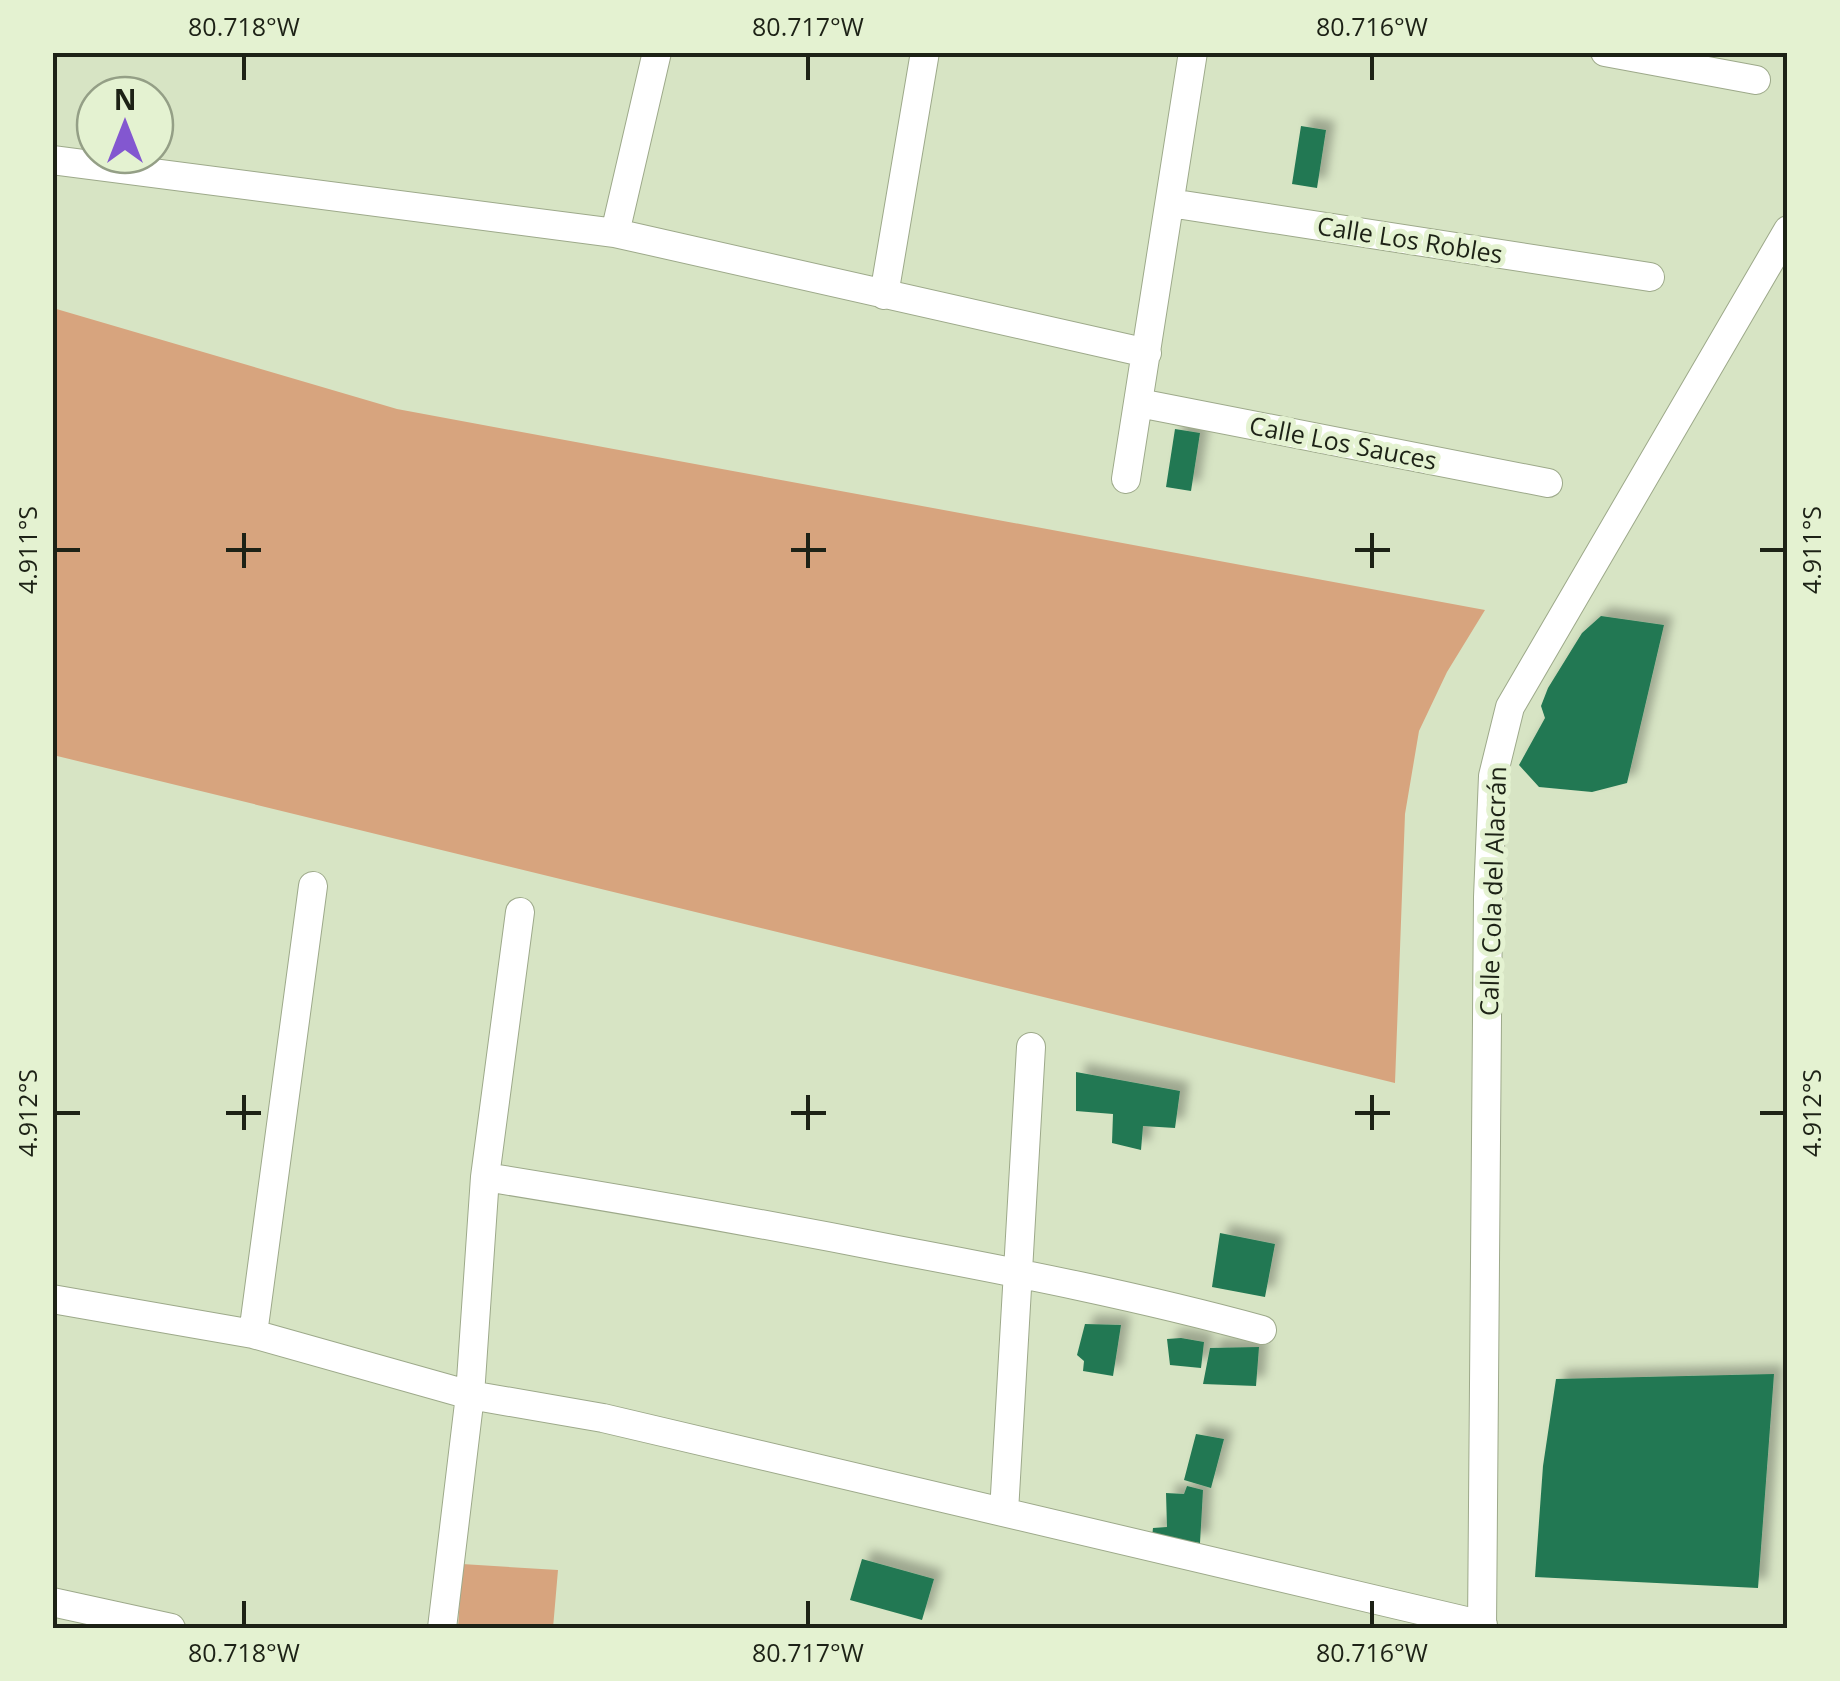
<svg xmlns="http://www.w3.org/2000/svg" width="1840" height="1681" viewBox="0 0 1840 1681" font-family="'Open Sans',sans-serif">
<defs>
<filter id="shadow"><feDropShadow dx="9" dy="-9" stdDeviation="5" flood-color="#0004"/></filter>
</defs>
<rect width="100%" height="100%" fill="#d7e4c4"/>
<path fill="#d7a47e" d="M53,308L397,409L1485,610L1447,672L1419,731L1405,814L1395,1083L53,755Z
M462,1564L558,1570L553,1628H458Z"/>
<path fill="#227852" filter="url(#shadow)" d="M1301,126L1326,130L1317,188L1292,184Z
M1175,429L1200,433L1191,491L1166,487Z
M1601,616L1664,625L1627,783L1592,792L1539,787L1519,765L1545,718L1541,706L1548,688L1582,633Z
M1076,1072L1180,1091L1175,1128L1143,1126L1141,1150L1112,1143L1113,1114L1076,1111Z
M1220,1233L1275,1244L1265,1297L1212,1287Z
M1085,1324L1121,1325L1113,1376L1083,1371L1084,1361L1077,1355Z
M1181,1338L1204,1342L1201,1368L1170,1365L1167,1339Z
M1259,1347L1256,1386L1203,1384L1210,1348Z
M1774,1374L1758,1588L1535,1577L1543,1466L1556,1379Z
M1196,1434L1224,1439L1211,1488L1184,1480Z
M1187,1486L1203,1490L1200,1543L1152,1537L1153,1528L1167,1527L1166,1493L1184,1494Z
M862,1559L934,1579L922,1620L850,1600Z"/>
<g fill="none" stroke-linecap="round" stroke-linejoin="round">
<g stroke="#9da98a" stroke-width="30">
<path id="minor" d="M1605,52L1756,80
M52,160L615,233L1147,353
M1170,203L1650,277
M615,233L657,52
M884,295L925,52
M1139,403L1548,483
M1126,479L1193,52
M485,1177C623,1199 760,1223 897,1250C1020,1273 1141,1297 1262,1330
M52,1299L253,1334L470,1395L603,1418L1483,1625
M253,1334L313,886
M1004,1512L1031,1047
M52,1602L171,1628
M442,1628L470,1395L485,1177L520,912
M1482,1628L1488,897L1493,776L1510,707L1788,230"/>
</g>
<use href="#minor" stroke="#fff" stroke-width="28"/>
</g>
<path fill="none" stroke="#1d2216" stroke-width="4" d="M244,55V80M808,55V80M1372,55V80M244,533V568M808,533V568M1372,533V568M55,550H80M226,550H261M791,550H826M1355,550H1390M1760,550H1785M244,1095V1130M808,1095V1130M1372,1095V1130M55,1113H80M226,1113H261M791,1113H826M1355,1113H1390M1760,1113H1785M244,1601V1626M808,1601V1626M1372,1601V1626"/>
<g text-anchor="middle" stroke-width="10" stroke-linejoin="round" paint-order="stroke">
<g font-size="25" fill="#1d2216" stroke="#e4f2d1">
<text transform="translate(1410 240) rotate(9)" y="9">Calle Los Robles</text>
<text transform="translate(1343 443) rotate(11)" y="9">Calle Los Sauces</text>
<text transform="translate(1493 891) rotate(-88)" y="9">Calle Cola del Alacrán</text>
</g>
</g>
<rect width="1840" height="1681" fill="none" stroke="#e4f2d1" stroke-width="110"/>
<g transform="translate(125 125)"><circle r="48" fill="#e4f2d1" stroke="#949f86" stroke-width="2.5"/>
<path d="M0-8L18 38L0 25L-18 38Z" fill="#8357d0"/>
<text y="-15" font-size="28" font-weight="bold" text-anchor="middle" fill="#1d2216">N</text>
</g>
<rect x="55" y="55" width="1730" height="1571" fill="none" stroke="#1d2216" stroke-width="4"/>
<g font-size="25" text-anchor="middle" fill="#1d2216">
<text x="244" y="36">80.718°W</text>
<text x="808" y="36">80.717°W</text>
<text x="1372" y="36">80.716°W</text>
<text transform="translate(28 550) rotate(-90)" y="9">4.911°S</text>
<text transform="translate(1812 550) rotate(-90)" y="9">4.911°S</text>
<text transform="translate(28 1113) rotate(-90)" y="9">4.912°S</text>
<text transform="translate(1812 1113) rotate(-90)" y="9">4.912°S</text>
<text x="244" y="1662">80.718°W</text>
<text x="808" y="1662">80.717°W</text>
<text x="1372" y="1662">80.716°W</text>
</g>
</svg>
